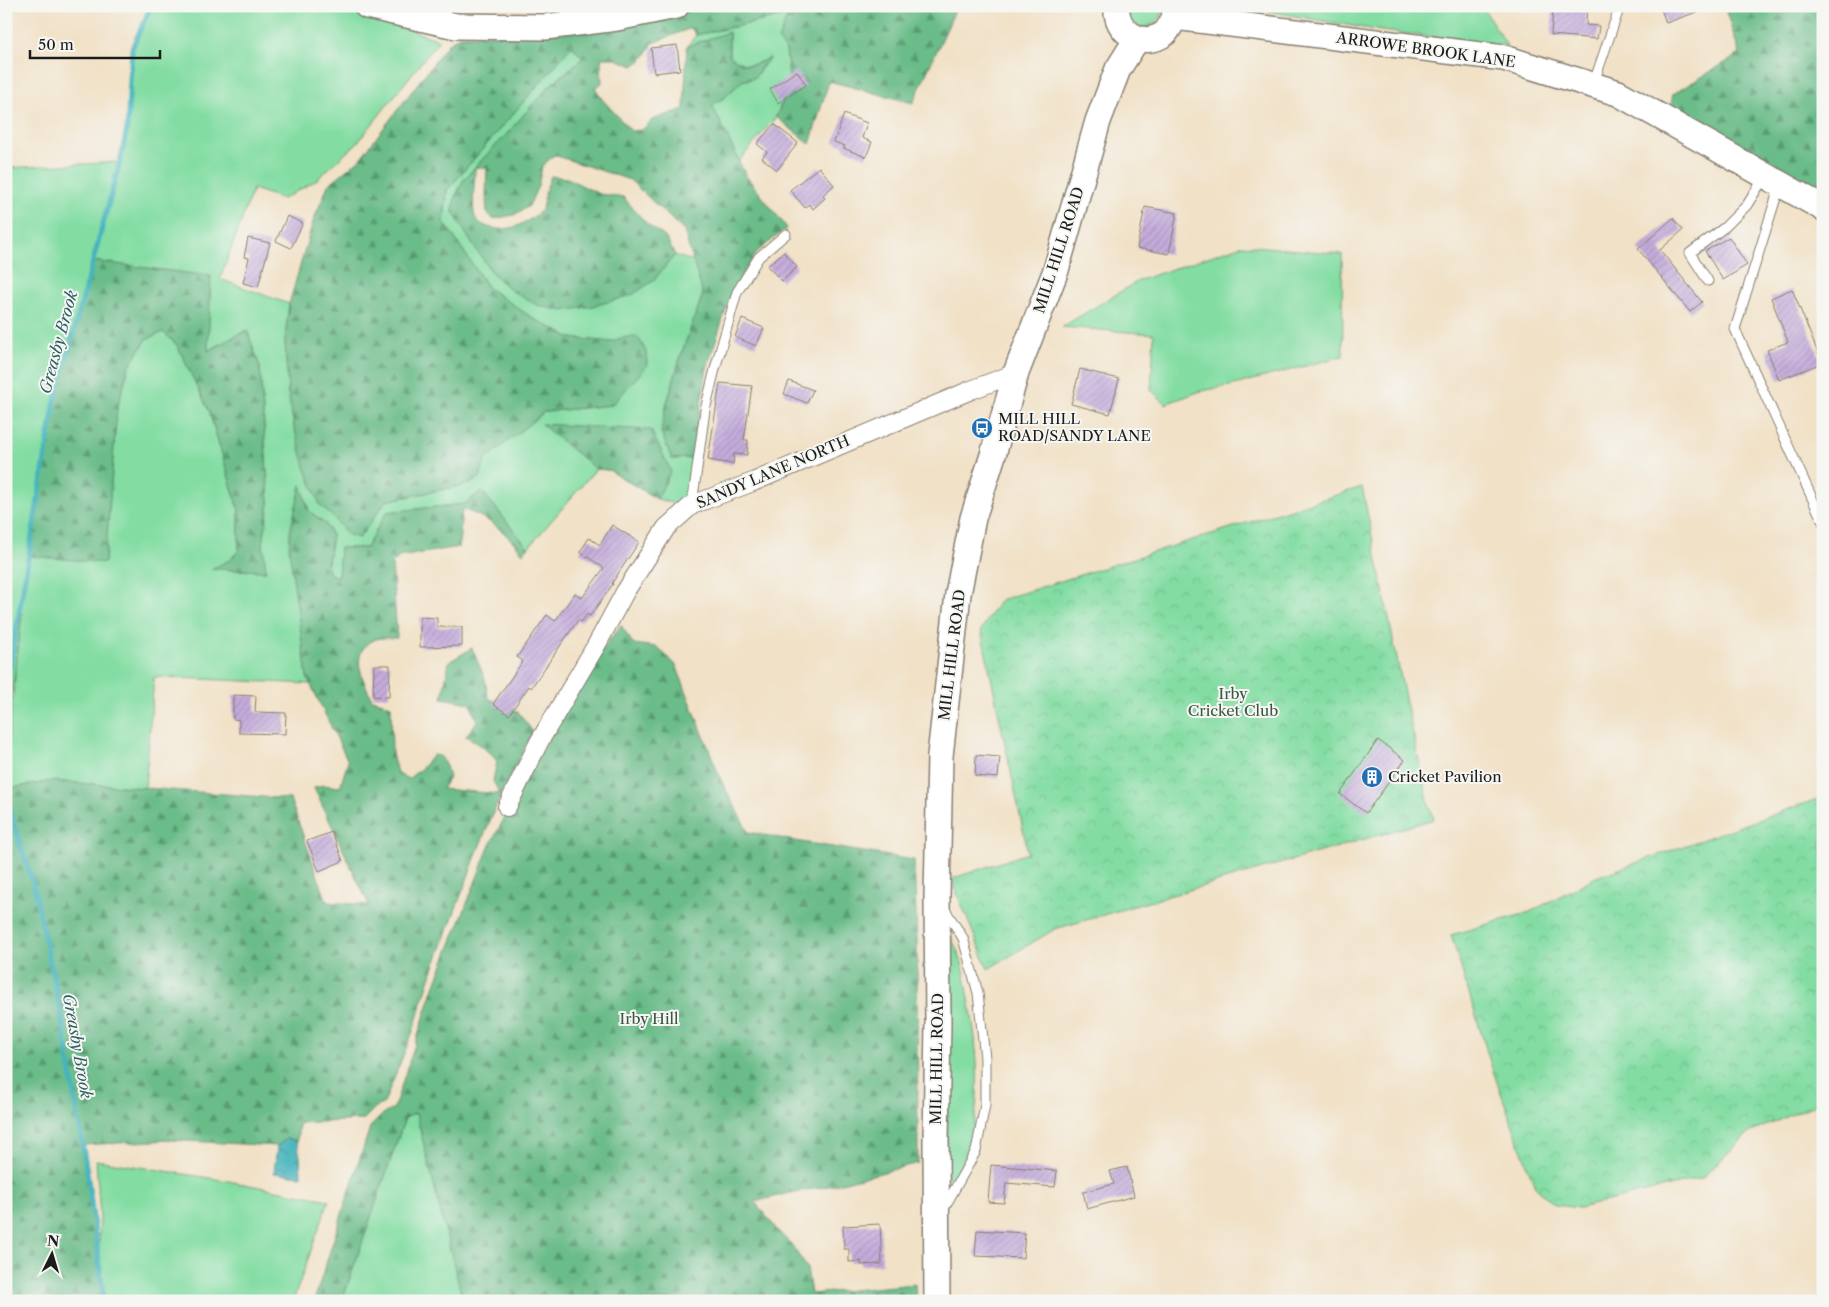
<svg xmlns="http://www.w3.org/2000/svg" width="1829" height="1307" viewBox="0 0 1829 1307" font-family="'Libre Caslon Text',serif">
<defs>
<pattern id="forest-firs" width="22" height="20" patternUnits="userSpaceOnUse" patternTransform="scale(1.25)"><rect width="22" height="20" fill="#6abc89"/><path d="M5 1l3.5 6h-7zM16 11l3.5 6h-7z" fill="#56986f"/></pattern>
<pattern id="park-crowns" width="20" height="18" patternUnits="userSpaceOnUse" patternTransform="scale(1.25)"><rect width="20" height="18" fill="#83dda3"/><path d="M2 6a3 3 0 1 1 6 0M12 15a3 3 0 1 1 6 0" fill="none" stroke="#71bd8c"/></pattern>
<pattern id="water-ripples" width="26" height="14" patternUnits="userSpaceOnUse" patternTransform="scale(1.25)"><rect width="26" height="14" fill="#45b4bd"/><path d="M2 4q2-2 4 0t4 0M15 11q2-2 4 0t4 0" fill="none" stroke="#399299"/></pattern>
<pattern id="building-hatch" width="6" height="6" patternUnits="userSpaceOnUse" patternTransform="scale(1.25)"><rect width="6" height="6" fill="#c4acdb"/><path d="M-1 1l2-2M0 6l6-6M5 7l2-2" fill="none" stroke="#a893bb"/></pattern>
</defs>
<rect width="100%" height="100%" fill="#f6f6f2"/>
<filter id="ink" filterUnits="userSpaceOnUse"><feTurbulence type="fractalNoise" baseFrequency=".02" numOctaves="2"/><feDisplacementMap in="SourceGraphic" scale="10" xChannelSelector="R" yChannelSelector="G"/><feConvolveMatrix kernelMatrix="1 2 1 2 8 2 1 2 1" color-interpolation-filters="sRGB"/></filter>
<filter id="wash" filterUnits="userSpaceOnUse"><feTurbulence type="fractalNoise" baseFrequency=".0096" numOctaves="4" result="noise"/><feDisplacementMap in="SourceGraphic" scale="20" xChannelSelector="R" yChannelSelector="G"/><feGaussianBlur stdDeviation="1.12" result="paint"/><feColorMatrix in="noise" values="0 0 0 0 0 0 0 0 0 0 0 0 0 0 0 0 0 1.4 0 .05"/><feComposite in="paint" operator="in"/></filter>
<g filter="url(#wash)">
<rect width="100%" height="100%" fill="#f1e1c6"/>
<path fill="#83dda3" stroke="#507c60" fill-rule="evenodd" d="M151,6H341L439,40L357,143L315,181L283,199L253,189L220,279L289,304L285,341L288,392L294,427L320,505L359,538L386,501L470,484L480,477L485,459L544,412L612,405L624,337L611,342L571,338L534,319L488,288L444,222L447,190L572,46L583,58L549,86L506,135L475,167L463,181L455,197L453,212L473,245L494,275L512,291L653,281L675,255L694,262L703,294L681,355L666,406L661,432L672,459L692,458L688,492L682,506L657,499L609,470L596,469L528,548L482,491L465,504L387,512L366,548H340L338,576L331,575L327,568L332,535L325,523L309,511L301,486L307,677L311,684L154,677L145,788L52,781L6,789V760L22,613L6,738V168L120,162L127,128L132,48ZM93,262L207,351L247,330L260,367L269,503L263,543L265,571L212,569L230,560L239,550V511L209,411L177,345L163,332L147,339L129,366L117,409L36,520L38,496L55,400Z
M1128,6H1161L1163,12L1156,24L1143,28L1131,22Z
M1238,6H1482L1507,46L1381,31Z
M789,15L786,50L790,84L776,117L739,161L712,105L724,98L742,81L754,78L769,58C751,67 745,67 729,56V32L687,46L696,35Z
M1243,245L1342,254L1343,356L1234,385L1201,391L1165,404L1151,390L1154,334L1062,327L1140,280Z
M949,932C953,942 959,953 962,963C965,973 966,984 968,993C979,1051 986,1122 956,1176L952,1178L947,1176Z
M416,1113L463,1301H342L405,1118Z
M96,1160L228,1181L329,1200L293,1301H97L100,1217Z"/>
<path fill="url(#forest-firs)" stroke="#436c52" d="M717,6H957L913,103L829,81L810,144L776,117L790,84L786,50L778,40L788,15L696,35L691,28L653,43L643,59L633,66L614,58H601L602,83L595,88L602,99L631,131L642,130L652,120L684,109L687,46L729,32V55C746,69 752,67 770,57L754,78L742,81L724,98L712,105L746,176L787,228L758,251L741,276L726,309L707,368L692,458L672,459L661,432L666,406L681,355L703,294L684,231L630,180L554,155L542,166L538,186L529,206L514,215L493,219L487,213L486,196L487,168L475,167C475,181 472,199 474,213C475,220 480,224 486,226C505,235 528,223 542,210L545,192L551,176L567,178L599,194L623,197L647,224L665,237L675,255L653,281L632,295L594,306L562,311L537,305L512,291L494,275L473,245L453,212L455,197L463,181L475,167L506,135L549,86L583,58L572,46L447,190L444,222L488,288L534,319L571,338L611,342L624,337H638L646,351L647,366L612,405L544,412L486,459L480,477L470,484L386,501L359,538L348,535L334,518L320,505L306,470L294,427L288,392L285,341L289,304L313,222L328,185L359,160L449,43L460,36L573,32Z
M1724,6H1823V195L1671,104L1673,94L1740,54Z
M93,261L211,276L208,351L247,330L260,367L269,503L263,543L266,571L211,569L230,560L239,550V511L209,411L177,345L163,332L147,339L129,366L117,409L105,563L29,556L55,400Z
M541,424L651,430L671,471L657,499L609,470L596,469Z
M301,485L309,511L325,523L332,535L327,568L331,575L338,576L340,548H366L387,512L465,504L482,491L528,548L523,553C503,530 491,519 462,509L459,547L399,557L392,563L397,638C390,638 380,637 374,640C348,652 363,680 372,699L391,706L392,754L397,773L408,779L422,768L433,755L440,756L446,766L449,778L442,789L500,794L493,781L497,761L482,746L466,736L477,721L470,703L442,698L449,662L472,648L485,679L488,698L519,713L533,732L501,794L480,845L432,972L413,1031L384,1103L376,1107L363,1120L299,1123L297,1141L287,1139L277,1146L170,1140L83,1145L104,1299L102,1301H6V789L52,781L290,799L327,902L369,905L314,788L323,785L340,787L348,761L307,677L289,549L290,532Z
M621,625L633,644L657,647L676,665L721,780L748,832L795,841L914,860L917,939L918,1163L834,1185L785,1194L755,1202L778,1231L791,1244L807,1268L811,1294L915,1284L916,1301H463L416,1113L405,1118L342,1301H314L370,1127L382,1115L394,1108L434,987L489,847L522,785L592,662Z"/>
<path fill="url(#park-crowns)" stroke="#507c60" d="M1362,487L1404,693L1428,801L1434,819L1055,929L988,969L951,879L1028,853L981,630L1000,600Z
M1823,797V1101L1749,1133L1702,1178L1579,1208L1555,1205L1535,1187L1492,1068L1451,935L1530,912L1596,877Z"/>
<path fill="url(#water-ripples)" stroke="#30686c" d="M287,1139L297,1141L300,1156L301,1176L274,1173L277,1146Z"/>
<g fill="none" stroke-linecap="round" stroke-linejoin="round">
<path stroke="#45b4bd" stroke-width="5" d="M6,689L55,400L120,162L127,128L132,48L151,6
M6,800L34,887L61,1014L88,1178L104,1299L102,1301"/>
</g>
<g id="blocks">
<path fill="url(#building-hatch)" d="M1574,6H1587L1586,25L1599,26L1597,39L1551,35L1553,8L1573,10Z
M1660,6H1708V8L1666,23Z
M677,45L680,70L654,73L651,48Z
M797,71L806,85L778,103L770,89Z
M844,114L867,123L862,138L872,142L866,157L843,148L845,146L834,142Z
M774,124L798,143L777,170L762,158L767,152L757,144Z
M819,167L834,185L823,195L825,198L813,209L809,204L805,208L790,190Z
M1145,207L1177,213L1169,254L1137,248Z
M287,216L303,223L291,248L276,241Z
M1673,218L1683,230L1660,250L1702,302L1690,312L1638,249Z
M1729,237L1747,265L1723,280L1705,251Z
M248,238L270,243L258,287L243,283L249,258L244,257Z
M784,252L797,267L782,281L767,266Z
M1792,289L1822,363L1779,380L1767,350L1788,342L1771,298Z
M742,319L764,328L756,346L735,337Z
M1080,369L1119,379L1110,414L1071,404Z
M789,381L813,390L807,403L784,394Z
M720,383L752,386L744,440H748L747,455L734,454L733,464L708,460Z
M612,525L639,542L612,583L613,584L590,616L587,614L581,622L578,620L531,688L529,686L509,715L493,704L523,661L517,657L547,615L555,621L575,593L582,598L604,568L580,552L589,538L600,545Z
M420,617L437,618V627H462V646L420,647Z
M374,665H390L389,697L373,696Z
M233,695L256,696L255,712L286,713L285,734L239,733V720L233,719Z
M1378,740L1405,760L1366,813L1340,794Z
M976,755L1000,757L998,778L975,776Z
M332,832L343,861L319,871L307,841Z
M991,1165L1057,1171L1055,1187L1006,1183L1004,1203L988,1202Z
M1127,1167L1134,1196L1087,1209L1083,1192L1114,1184L1110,1171Z
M880,1224L882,1264L861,1265V1261L849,1262V1249H844L843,1226Z
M977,1230L1025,1233L1023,1258L975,1256Z"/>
</g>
</g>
<g filter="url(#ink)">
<use href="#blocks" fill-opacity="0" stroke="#867e71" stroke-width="1"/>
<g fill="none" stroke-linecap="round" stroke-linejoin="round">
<g stroke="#867e71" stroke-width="11">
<path id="lane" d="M1593,85L1620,6
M1780,185L1735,329L1823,522
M1708,281L1690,253L1725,227L1747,205L1765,176
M692,505L705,410L715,369L737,292L759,257L786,234
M943,1210L976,1151L985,1105V1058L978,993L963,938L944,908"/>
</g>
<g stroke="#867e71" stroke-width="20">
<path id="street" d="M507,807L539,742L597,644L625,592L666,528L692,505L753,482L971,390L1016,373"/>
</g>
<g stroke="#867e71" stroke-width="28">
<path id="secondary" d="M367,6L456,26L545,27L617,18L676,6
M1117,6C1114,31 1143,50 1165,33C1169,29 1172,22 1175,17L1174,6
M1175,17L1504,58L1618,93L1823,208
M937,1301L936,1140L938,1022L937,897L940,756L958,594L973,518L993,455L1016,373L1056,270L1098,121L1118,69L1137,39"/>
</g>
<use href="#lane" stroke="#fff" stroke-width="9"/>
<use href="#street" stroke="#fff" stroke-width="18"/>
<use href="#secondary" stroke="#fff" stroke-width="25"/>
</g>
</g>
<defs>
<g id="bus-disc" transform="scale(1.125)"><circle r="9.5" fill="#1f6fb2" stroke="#f6f6f2"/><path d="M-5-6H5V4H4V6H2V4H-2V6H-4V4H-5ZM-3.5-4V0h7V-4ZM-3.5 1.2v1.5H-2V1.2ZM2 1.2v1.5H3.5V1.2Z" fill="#fff"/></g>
<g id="building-disc" transform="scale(1.125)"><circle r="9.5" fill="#1f6fb2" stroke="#f6f6f2"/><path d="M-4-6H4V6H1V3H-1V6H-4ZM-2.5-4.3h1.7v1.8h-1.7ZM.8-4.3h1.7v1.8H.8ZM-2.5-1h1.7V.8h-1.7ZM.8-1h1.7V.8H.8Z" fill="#fff"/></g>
</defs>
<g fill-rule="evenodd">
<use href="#bus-disc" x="982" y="428"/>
<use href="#building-disc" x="1372" y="777"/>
</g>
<g text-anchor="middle" stroke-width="4" stroke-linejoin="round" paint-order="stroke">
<g font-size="15" fill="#1c1c1c" stroke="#f6f6f2">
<text transform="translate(1426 50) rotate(8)" y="5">ARROWE BROOK LANE</text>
<text transform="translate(1059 250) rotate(-72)" y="5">MILL HILL ROAD</text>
<text transform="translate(773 472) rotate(-23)" y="5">SANDY LANE NORTH</text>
<text transform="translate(952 655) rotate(-83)" y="5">MILL HILL ROAD</text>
<text transform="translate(937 1059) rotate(-89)" y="5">MILL HILL ROAD</text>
</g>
<g font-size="15" fill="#1c1c1c" stroke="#f6f6f2" text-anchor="start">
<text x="998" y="424">MILL HILL<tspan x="998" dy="17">ROAD/SANDY LANE</tspan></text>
<text x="1388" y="782">Cricket Pavilion</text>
</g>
<g font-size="15" fill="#3b5644" stroke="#f6f6f2">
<text x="1233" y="699">Irby<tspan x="1233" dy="17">Cricket Club</tspan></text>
<text x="649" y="1024">Irby Hill</text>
</g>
<g font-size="16" font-style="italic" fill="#2e6064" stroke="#f6f6f2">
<text transform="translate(58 342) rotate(-75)" y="6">Greasby Brook</text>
<text transform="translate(78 1046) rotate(80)" y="6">Greasby Brook</text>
</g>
</g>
<rect width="1829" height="1307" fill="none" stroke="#f6f6f2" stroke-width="25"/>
<g transform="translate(52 1254) rotate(5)" stroke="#f6f6f2" stroke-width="4" paint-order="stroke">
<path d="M0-4L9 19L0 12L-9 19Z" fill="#1c1c1c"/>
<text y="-8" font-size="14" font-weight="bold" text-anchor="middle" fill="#1c1c1c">N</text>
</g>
<path d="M30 50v8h130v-8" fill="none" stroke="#1c1c1c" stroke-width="2.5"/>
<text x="38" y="50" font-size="15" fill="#1c1c1c" stroke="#f6f6f2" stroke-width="4" paint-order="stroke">50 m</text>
</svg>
